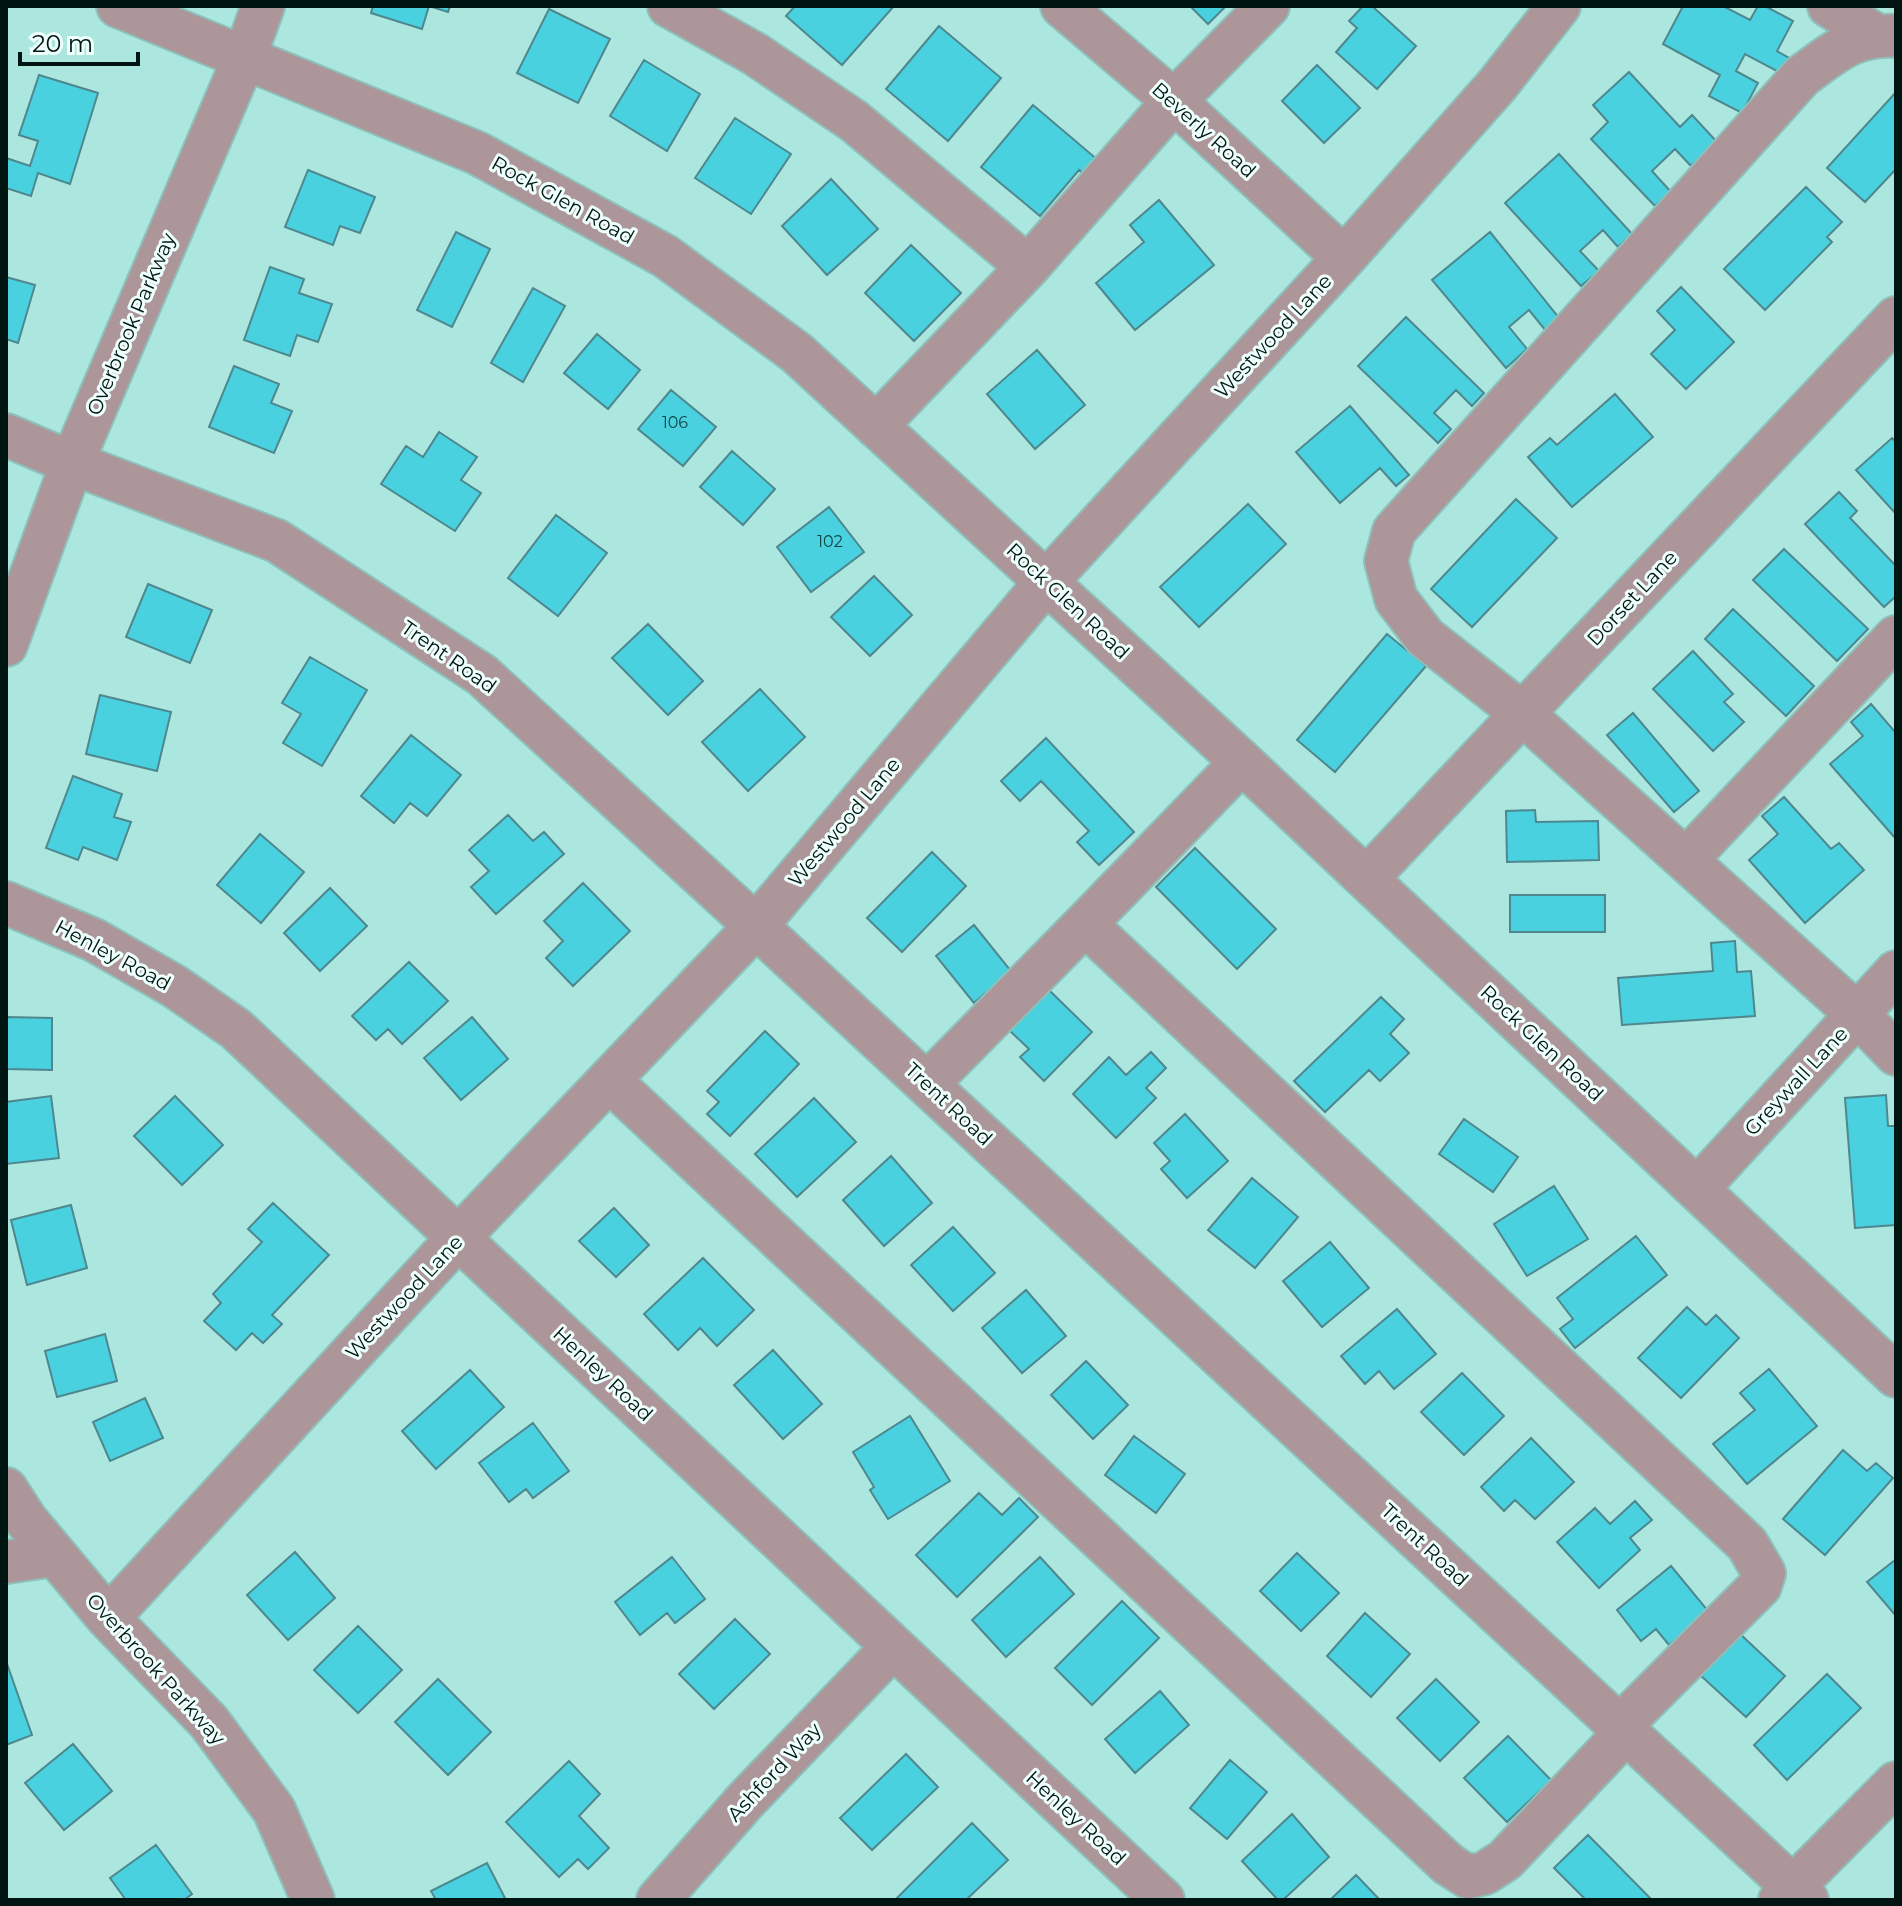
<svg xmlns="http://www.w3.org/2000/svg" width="1902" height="1906" viewBox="0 0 1902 1906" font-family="Montserrat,sans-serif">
<rect width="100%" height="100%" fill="#ace7df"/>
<path fill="#4ad1e0" stroke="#4e878e" stroke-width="2" d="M373,6H450L448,12L429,6L422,29L371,13Z
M795,6H894L842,65L786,16Z
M1190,6H1226L1208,24Z
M1363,6H1372L1416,46L1377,89L1336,52L1357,28L1349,21Z
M1683,6H1723L1750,20L1758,6H1765L1793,21L1777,51L1803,66L1796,81L1745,54L1736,71L1758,83L1742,113L1709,96L1720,75L1663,44Z
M549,9L610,39L578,103L517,73Z
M939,26L1001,78L948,141L886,89Z
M644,60L700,94L667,151L610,116Z
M1317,65L1360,108L1324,143L1282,101Z
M1629,72L1680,127L1692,115L1717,142L1691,166L1675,149L1652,171L1671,192L1655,206L1591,139L1608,122L1593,105Z
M39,75L98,93L70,184L38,173L31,196L6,188V158L30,166L38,141L19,135Z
M1896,92V169L1865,202L1827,168Z
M1033,105L1099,161L1086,176L1079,170L1040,216L981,167Z
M735,118L791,154L751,214L695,178Z
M1559,154L1632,234L1618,247L1603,230L1580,251L1599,271L1581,286L1505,203Z
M308,170L375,197L360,233L340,226L333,245L285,227Z
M831,179L878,229L827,275L782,226Z
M1806,187L1842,222L1827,237L1832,242L1765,310L1724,269Z
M1159,200L1214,265L1135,330L1096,283L1144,242L1130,225Z
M456,232L490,249L452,327L417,310Z
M1490,232L1560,319L1546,331L1529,310L1509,327L1527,349L1506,368L1432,280Z
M911,245L961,293L914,341L865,293Z
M270,267L304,279L299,293L332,304L318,342L297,335L290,356L244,340Z
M6,277L35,285L18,343L6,339Z
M1681,287L1734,342L1686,389L1651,354L1675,330L1657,311Z
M533,288L565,306L523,382L491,363Z
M1406,317L1484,393L1472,406L1456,390L1434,413L1451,429L1438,443L1358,366Z
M597,334L640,370L608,409L564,373Z
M1037,350L1085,405L1035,449L987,394Z
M234,366L279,384L271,403L292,411L274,453L209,427Z
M671,390L716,427L683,466L638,429Z
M1615,394L1653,437L1572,507L1528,457L1550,438L1557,445Z
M1350,406L1409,475L1396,486L1380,468L1340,503L1296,452Z
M439,432L477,457L461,480L481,493L455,531L381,484L406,446L423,457Z
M1892,438L1896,442V514L1856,470Z
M732,451L775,489L743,525L700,487Z
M1839,492L1857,511L1850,518L1896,566V596L1884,607L1805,524Z
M1516,499L1557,538L1472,627L1431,589Z
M1248,504L1286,544L1199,627L1160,587Z
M829,507L864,552L811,592L777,547Z
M556,515L607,553L558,616L508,578Z
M1784,549L1868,629L1837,661L1753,580Z
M874,576L912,615L870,656L831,617Z
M148,584L212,610L190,663L126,637Z
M1733,609L1814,686L1786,716L1705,639Z
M648,624L703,681L668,715L612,658Z
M1387,634L1426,666L1335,772L1297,740Z
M1693,651L1733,694L1724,702L1744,722L1713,751L1653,689Z
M310,657L367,690L322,766L283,743L301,714L282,703Z
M760,689L805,737L748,791L702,742Z
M100,695L171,712L157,771L86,754Z
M1871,704L1896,733V839L1830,764L1863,736L1851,722Z
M1633,713L1699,791L1674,812L1607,735Z
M411,735L461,775L427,816L410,803L394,823L361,796Z
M1046,738L1134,832L1099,865L1077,842L1089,831L1041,781L1020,801L1001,781Z
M73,776L122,794L114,817L131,822L117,860L83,847L78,860L46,848Z
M1784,797L1831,849L1839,843L1864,870L1805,923L1749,860L1778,834L1762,816Z
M1535,810L1536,822L1598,821L1599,860L1507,862L1506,811Z
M508,815L533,841L544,832L564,854L496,914L471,887L489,871L469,850Z
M260,834L304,872L261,923L217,885Z
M1195,848L1276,929L1237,969L1156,887Z
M932,852L966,886L902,952L867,918Z
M583,883L630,931L573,986L546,958L563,941L544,921Z
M330,888L367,926L320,971L284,933Z
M1510,895H1605V932H1510Z
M974,925L1011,971L974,1003L936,956Z
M1735,941L1737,972L1751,971L1755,1016L1622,1025L1618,978L1713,971L1711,943Z
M409,962L448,1001L402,1044L388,1029L376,1040L352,1016Z
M1049,990L1092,1032L1044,1081L1020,1057L1029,1049L1009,1030Z
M1381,997L1404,1019L1390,1034L1409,1053L1380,1081L1369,1070L1325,1112L1294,1081Z
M6,1017L52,1018V1070L6,1069Z
M472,1017L508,1059L461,1100L424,1058Z
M765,1031L799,1064L730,1136L707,1114L719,1102L707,1091Z
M1151,1052L1166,1068L1146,1088L1156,1098L1116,1138L1073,1094L1109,1057L1126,1075Z
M1886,1095L1888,1126H1896V1225L1855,1228L1845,1098Z
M51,1096L59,1158L6,1164V1102Z
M175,1096L223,1145L182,1185L134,1136Z
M814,1098L856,1142L797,1197L755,1154Z
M1185,1114L1228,1161L1187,1198L1161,1169L1170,1161L1154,1143Z
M1464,1119L1518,1157L1493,1192L1439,1154Z
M891,1156L932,1203L884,1246L843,1200Z
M1252,1178L1298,1217L1255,1268L1208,1230Z
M1554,1186L1588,1239L1527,1276L1494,1224Z
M273,1203L329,1255L272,1315L282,1324L263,1343L252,1333L236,1350L204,1321L221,1303L213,1294L262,1242L248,1229Z
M71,1205L87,1268L27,1285L11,1220Z
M614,1208L649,1245L616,1277L579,1241Z
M953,1227L995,1273L953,1311L911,1265Z
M1636,1236L1667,1275L1575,1348L1560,1329L1573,1319L1557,1298Z
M1330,1242L1369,1288L1322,1327L1283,1281Z
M703,1258L754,1310L717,1346L700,1328L678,1350L644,1314Z
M1026,1290L1066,1336L1022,1373L982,1328Z
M1687,1307L1706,1325L1716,1315L1739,1338L1681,1398L1638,1358Z
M1397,1309L1436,1354L1394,1389L1379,1371L1365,1384L1341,1356Z
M105,1334L117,1381L57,1397L45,1351Z
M773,1350L822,1404L783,1439L734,1385Z
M1086,1361L1128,1405L1093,1439L1051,1395Z
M1769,1369L1817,1426L1747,1484L1713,1444L1755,1410L1740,1393Z
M470,1370L504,1407L436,1469L402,1431Z
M1462,1373L1504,1416L1464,1455L1421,1412Z
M145,1398L163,1438L110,1461L93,1422Z
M910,1416L950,1481L888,1519L870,1490L874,1487L853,1452Z
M533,1423L569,1471L533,1498L526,1489L509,1502L479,1463Z
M1134,1436L1185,1474L1156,1513L1105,1475Z
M1531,1438L1574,1482L1535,1519L1515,1500L1504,1511L1481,1487Z
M1843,1450L1867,1471L1876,1463L1893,1478L1825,1555L1783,1519Z
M979,1493L1002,1515L1019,1498L1038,1517L957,1597L916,1555Z
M1635,1501L1652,1520L1630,1538L1640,1550L1599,1588L1557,1542L1595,1508L1610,1524Z
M295,1552L335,1598L288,1640L247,1595Z
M1297,1553L1339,1593L1301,1631L1260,1591Z
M672,1557L705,1599L675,1623L667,1613L640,1635L615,1602Z
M1040,1557L1074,1594L1006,1657L972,1620Z
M1895,1560L1896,1561V1616L1867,1582Z
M1671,1566L1709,1612L1669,1645L1656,1629L1641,1641L1617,1610Z
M1122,1601L1159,1638L1092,1705L1055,1668Z
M1365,1613L1410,1654L1371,1697L1327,1656Z
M735,1619L770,1654L714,1709L679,1674Z
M358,1626L402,1670L358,1713L314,1670Z
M1739,1633L1785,1676L1746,1717L1700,1675Z
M6,1661L32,1735L6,1745Z
M1827,1674L1861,1708L1787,1780L1754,1745Z
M438,1679L491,1732L448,1775L395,1722Z
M1436,1679L1479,1722L1440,1761L1397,1718Z
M1160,1691L1189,1725L1135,1773L1105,1739Z
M1508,1736L1551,1780L1507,1822L1464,1778Z
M73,1744L112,1791L64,1830L25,1783Z
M906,1754L938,1787L872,1850L840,1818Z
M1230,1760L1267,1792L1227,1839L1190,1808Z
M569,1761L600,1794L579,1816L609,1848L588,1869L578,1859L559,1877L506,1822Z
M1292,1814L1329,1857L1283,1900H1278L1242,1861Z
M972,1823L1008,1860L966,1900H895Z
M1588,1835L1652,1900H1586L1554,1868Z
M156,1845L192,1894L184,1900H126L110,1878Z
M487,1863L506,1900H436L431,1891Z
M1356,1875L1380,1900H1330Z"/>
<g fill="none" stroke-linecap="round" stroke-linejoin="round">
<g stroke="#8dc1ba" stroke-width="46">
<path id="minor" d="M118,6L477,153L665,256L797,353L1242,762L1896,1376
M669,6L755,54L854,121L1028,267
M1062,6L1174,101L1344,258
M1829,6L1876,35
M1896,36C1853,34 1835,52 1802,76L1394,531L1386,561L1396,599L1425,637L1523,714L1857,1014L1896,1054
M876,426L1028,267L1174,101L1268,6
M6,435L72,463L277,541L482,675L756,926L1807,1900
M6,645L72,463L245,56L263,6
M1686,860L1896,637
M1367,878L1896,318
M6,903L94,940L174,986L236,1029L1163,1900
M1085,924L1242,762
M609,1080L1448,1864L1468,1877L1485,1873L1505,1860L1626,1732
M927,1084L1085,924L1747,1544L1764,1573L1760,1586L1620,1726
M1697,1189L1896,972
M6,1489L26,1520L108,1618L209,1722L274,1810L313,1900
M6,1562L54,1555
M108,1618L458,1238L756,926L1047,581L1344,258L1498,84L1559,6
M658,1900L746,1800L893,1647
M1780,1900L1896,1783"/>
</g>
<use href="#minor" stroke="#ad969a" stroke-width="42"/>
</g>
<g text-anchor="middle" stroke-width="6" stroke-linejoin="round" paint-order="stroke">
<g font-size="16" fill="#124446">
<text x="675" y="428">106</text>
<text x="830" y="547">102</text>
</g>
<g font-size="20" fill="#001512" stroke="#eefffc">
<text transform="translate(1204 130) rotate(42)" y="7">Beverly Road</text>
<text transform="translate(563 200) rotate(29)" y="7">Rock Glen Road</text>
<text transform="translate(131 324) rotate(-67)" y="7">Overbrook Parkway</text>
<text transform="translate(1273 336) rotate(-47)" y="7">Westwood Lane</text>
<text transform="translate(1632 598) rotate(-47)" y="7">Dorset Lane</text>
<text transform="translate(1068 601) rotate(43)" y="7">Rock Glen Road</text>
<text transform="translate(449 657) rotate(35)" y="7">Trent Road</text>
<text transform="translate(844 822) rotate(-50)" y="7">Westwood Lane</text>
<text transform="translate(113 955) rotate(28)" y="7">Henley Road</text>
<text transform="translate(1542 1043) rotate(43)" y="7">Rock Glen Road</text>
<text transform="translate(1796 1081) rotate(-47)" y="7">Greywall Lane</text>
<text transform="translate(949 1104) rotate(43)" y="7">Trent Road</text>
<text transform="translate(404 1297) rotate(-47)" y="7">Westwood Lane</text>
<text transform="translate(603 1374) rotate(43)" y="7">Henley Road</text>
<text transform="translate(1425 1545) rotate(43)" y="7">Trent Road</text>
<text transform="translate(156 1669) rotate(48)" y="7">Overbrook Parkway</text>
<text transform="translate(774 1772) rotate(-47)" y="7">Ashford Way</text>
<text transform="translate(1076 1818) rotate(43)" y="7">Henley Road</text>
</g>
</g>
<rect width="1902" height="1906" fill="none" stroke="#001512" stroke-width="16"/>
<path d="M20 52v12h118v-12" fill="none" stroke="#001512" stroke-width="4"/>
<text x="32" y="52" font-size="24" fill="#001512" stroke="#eefffc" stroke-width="6" paint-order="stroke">20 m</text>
</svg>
